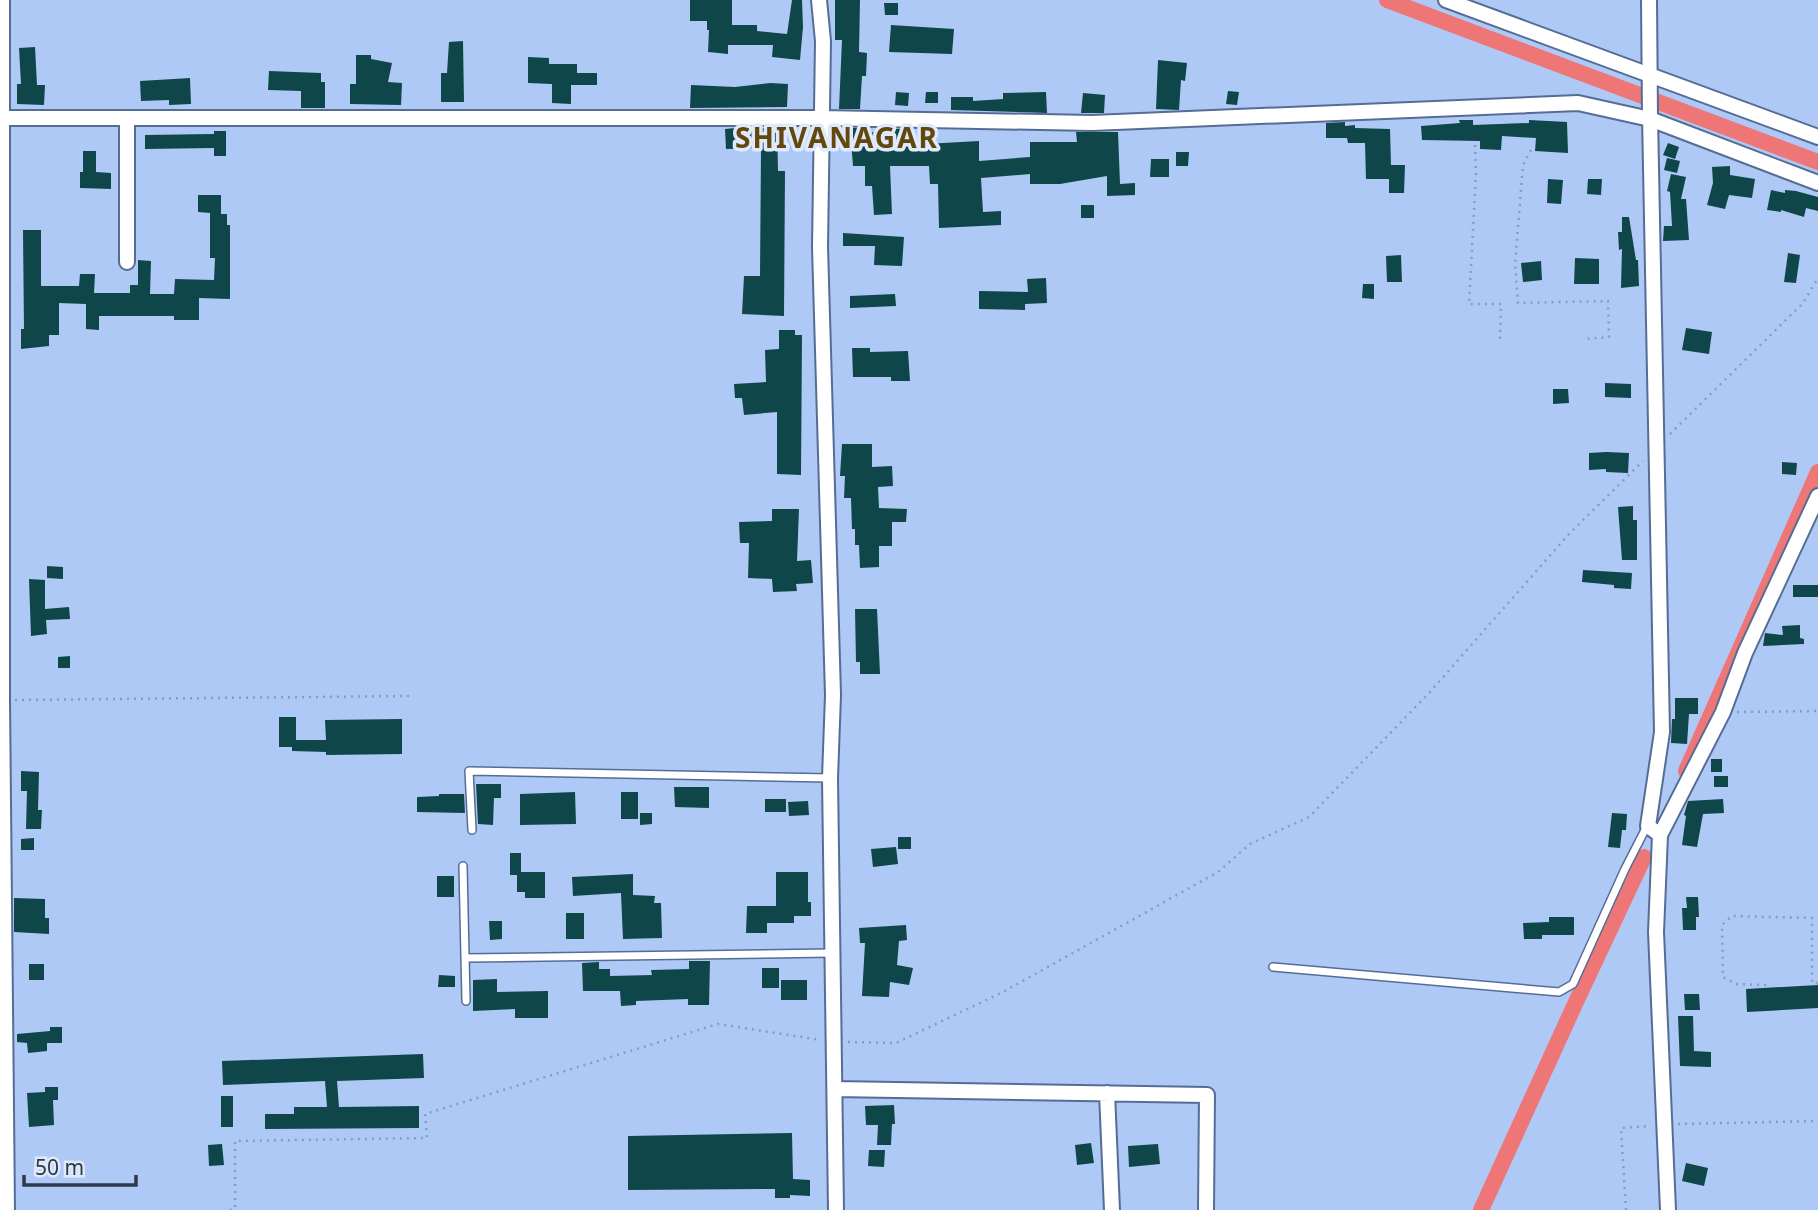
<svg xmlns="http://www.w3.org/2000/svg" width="1818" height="1210" viewBox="0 0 1818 1210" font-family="'Noto Sans',sans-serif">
<rect width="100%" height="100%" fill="#afc9f6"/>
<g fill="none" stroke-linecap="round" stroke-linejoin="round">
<path stroke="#ef7677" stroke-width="16" d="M1387,0L1818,162
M1686,771L1818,472
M1481,1210L1575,1004L1644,857"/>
</g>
<path fill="#0e464a" d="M690,0H732V25H757V31L787,34L792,0H802L803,27L800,60L772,57L773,45H728V54L708,52L709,30H707V21H690Z
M835,0H860L859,52L867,53L866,76H862L860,109H839L842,40H835Z
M884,3H898V15H885Z
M891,25L954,29L952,54L889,52Z
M463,41L464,102H441V73H447L449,42Z
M35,47L37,85H45L44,105L17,104V84H21L19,48Z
M356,55H371V59L392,63L388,82L402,83L401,105L350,104V84H356Z
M528,57L549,58V64H577V73H597V85H571V104L552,103V84L528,83Z
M1158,60L1187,63L1185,81L1181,80L1179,110L1156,109Z
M269,71L321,73V82H325V108H301V91L268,90Z
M190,78L191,104L169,105V100L141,101L140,81Z
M770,83L788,84L787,107L690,108L691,85L735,87Z
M1228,91L1239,92L1237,105L1226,104Z
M896,92L909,93L908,106L895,105Z
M926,92H938V103H925Z
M1046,92L1047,113L951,110V97H973V101L1003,99V93Z
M1083,93L1105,95L1104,113H1081Z
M1459,120H1473V125L1529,123V120L1567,122L1568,153L1535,151L1536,138L1502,136L1501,150L1480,149V141L1422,140L1421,126L1460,123Z
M1345,122V126L1355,125V128L1390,129L1391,165H1405L1404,193H1389V179H1366L1365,143H1348L1347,138H1326V123Z
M736,128H777L778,171H785L784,316L742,314L744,276H760L761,148L726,149L725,129Z
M850,128H865V132L884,133V129H907V145L979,141V161L1030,157V142H1077L1076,132H1118L1120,184L1135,183V195L1107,196V176L1060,184H1030V174L981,178L983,212L1001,211V225L939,228L938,184H930L929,166H890L892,214L874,215L872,186H865V166H853Z
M214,131H226V156H214V148L145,149V135L214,134Z
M1668,143L1679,147L1675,159L1663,155Z
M83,151H96V172L111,173V189L80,188V172H83Z
M1176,152H1189L1188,166H1176Z
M1667,158L1680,161L1677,173L1664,170Z
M1151,159H1169V177H1150Z
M1730,166V175L1755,179L1752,198L1729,195L1725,209L1707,205L1713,183L1712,167Z
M1671,174L1686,177L1681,199H1686L1689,240L1663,241L1664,226H1672L1670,192L1667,191Z
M1548,179L1563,180L1561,204L1547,203Z
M1588,179H1602L1601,195L1587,194Z
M1771,190L1785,193V190L1796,191L1818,197V211L1806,208L1804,217L1781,210V212L1767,210Z
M198,195H221V214H227V225H230V299L199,298V320H174V316H99V330L86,329V304L59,303V335H49V346L21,349V329H24L23,230H41V286H79L80,274H95L94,293H130V285H138V260L151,261L150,294H174L175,279L214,280L215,258H210V213L198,212Z
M1081,205H1094V218H1081Z
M1622,217H1629L1636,260H1638L1639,286L1621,288L1622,249L1619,250L1618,232H1622Z
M843,233L904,237L902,266L874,265L875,246H843Z
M1788,253L1800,255L1796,283L1784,282Z
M1401,255L1402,282H1387L1386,256Z
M1575,258L1599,259V284H1574Z
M1541,261L1542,280L1523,282L1521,263Z
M1046,278L1047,303L1025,304V310L979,309V291L1028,292L1027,279Z
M1363,284H1374V299L1362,298Z
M895,294L896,306L850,308V296Z
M1686,328L1712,332L1709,354L1682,350Z
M779,330H795V335H802L801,475L777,474V412L744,415L742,398H735L734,384L766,382L765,350L779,349Z
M852,348H870V352L908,351L910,381H891V377H853Z
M1605,383L1631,384V398L1605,397Z
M1553,389H1568L1569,403L1553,404Z
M842,444H872V467L892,466L893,486L878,487L879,508L907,509L906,522H892V546H879V567L860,568L859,545H855V529H852L851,498H844L845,476H840Z
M1606,452L1629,453L1628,473L1606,472V469L1589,470V453Z
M1782,462L1797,463L1796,475L1782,474Z
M1633,506V520H1637V560H1622L1618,507Z
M772,509H799L797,561L811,560L813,583L796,584L797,591L773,592L772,579L748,578L749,543H740L739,522L772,521Z
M47,566L63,567V579L47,578Z
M1583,570L1632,573L1631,589L1614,588V585L1582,582Z
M29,579L45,580V609L69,607L70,619L46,620L47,634L31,636Z
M1793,585H1818V597H1793Z
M855,609H877L880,674H860V662H856Z
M1800,625V638L1804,639V644L1763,646L1765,633L1783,635L1782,626Z
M70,656V668H58V657Z
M1675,698H1698V714H1689L1687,744L1671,743L1672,719H1675Z
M279,717H296V740H326L325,720L402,719V754L326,755V752L292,751V747H279Z
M1711,759H1722V772H1711Z
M21,771L39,772L38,810H42L41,829H26L27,791H21Z
M1714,776H1728V787H1714Z
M476,784H501V798H494L493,825L478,824Z
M674,787H709V808L675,807Z
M575,792L576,824L520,825V794Z
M621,792H638V819H621Z
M439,794H464L465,813L417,812V797L439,796Z
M765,799H786V812H765Z
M1723,799L1724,813L1703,814L1697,847L1682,845L1686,816L1684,815L1688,801Z
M808,801L809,815L789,816L788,802Z
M640,813H652V824L640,825Z
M1612,813L1627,814L1626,830H1622L1620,848L1608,847Z
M898,837H911V849H898Z
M34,838V850H21V839Z
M896,847L898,864L873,867L871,849Z
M510,853H521V872H545V898H525V892H517V875H510Z
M776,872H808V902H811V916H794V923H767V933H746L747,906H776Z
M633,874V895L655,896L654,903H661L662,938L623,939L621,893L573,896L572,877Z
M437,876H454V897H437Z
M1686,897H1698L1699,917H1696V930H1683L1682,908H1687Z
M14,898L45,899V918H49V934L14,932Z
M566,913H584V939H566Z
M1549,917H1574V935H1542V939H1524L1523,923L1549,922Z
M489,921H502V939L490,940Z
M906,925L907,940L899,941L897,965L913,968L909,985L890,982L889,997L862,996L865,943H860L859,928Z
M689,961H710L709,1005H688V999L636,1001V1005L621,1006L620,991H583L582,963L599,962V969H610V976L652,975L651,970L689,969Z
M29,964H44V980H29Z
M762,968H779V988H762Z
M439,975L455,976V987H438Z
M497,979V992L548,991V1018H515V1009L473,1011V980Z
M781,980H807V1000H781Z
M1818,985V1008L1747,1012L1746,989Z
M1684,994H1699L1700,1010H1685Z
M1678,1016H1693L1694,1051L1711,1052V1067L1680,1066Z
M50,1027H62V1043H47V1051L28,1053L27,1043L17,1042V1034L50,1031Z
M423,1054L424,1078L337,1081L339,1107L419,1106V1128L265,1129V1114H294V1107H327L325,1081L223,1085L222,1061Z
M45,1087H58V1100H53L54,1125L29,1127L27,1093L45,1092Z
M221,1096H233V1127H221Z
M894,1105L895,1124H892L891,1145H877L878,1125H866L865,1106Z
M792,1133L793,1179L810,1180V1196L790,1195V1198H775V1189L628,1190V1136Z
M1091,1143L1094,1163L1077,1165L1075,1145Z
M222,1144L224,1165L209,1166L208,1145Z
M1158,1144L1160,1164L1129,1167L1128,1146Z
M869,1150H885L884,1167L868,1166Z
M1686,1163L1708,1168L1704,1186L1682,1181Z"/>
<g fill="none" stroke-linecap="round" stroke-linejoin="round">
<g stroke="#556d95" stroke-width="10">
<path id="service" d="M472,830L469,771L830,778
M463,866L466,1001
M465,958L832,953
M1273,967L1559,992L1573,984L1625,869L1647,826"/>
</g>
<g stroke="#556d95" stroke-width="18">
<path id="minor" d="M2,0V700L7,1210
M819,0L823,41L820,247L833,695L830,778L836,1210
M1446,0L1818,137
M1649,0L1650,116L1662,732L1648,826L1660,835
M0,118H821L1092,123L1578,103L1650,119L1818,183
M127,262V120
M835,1089L1207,1095L1206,1210
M1107,1093L1112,1210
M1668,1210L1656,932L1660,835L1723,712L1745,653L1818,496"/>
</g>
<path stroke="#879cc1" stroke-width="2.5" stroke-dasharray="2 5" stroke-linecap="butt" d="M1475,145L1476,173L1469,304H1501L1500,340
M1531,150L1523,165L1515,264L1518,303L1608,301L1609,337L1586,339
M1670,434L1803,303L1818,278
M15,700L410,696
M1737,712L1818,711
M1766,985L1736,984L1723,977L1722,925L1732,916L1812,918V983H1818
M848,1042L896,1043L1003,992L1218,872L1250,844L1309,817L1430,692L1568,535L1643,461
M1678,1124L1818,1121
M230,1210L235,1209V1141L427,1138L425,1114L718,1024L821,1040
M1626,1210L1621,1128L1650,1126"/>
<use href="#service" stroke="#fff" stroke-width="7"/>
<use href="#minor" stroke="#fff" stroke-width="14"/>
</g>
<g text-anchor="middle" stroke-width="7" stroke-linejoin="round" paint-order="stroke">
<g font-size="28" font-weight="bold" letter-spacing="2" fill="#63480e" stroke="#dee9fb">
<text x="837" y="148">SHIVANAGAR</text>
</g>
</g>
<path d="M24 1175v10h112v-10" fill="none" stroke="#2e394b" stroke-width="3.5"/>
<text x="35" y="1175" font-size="21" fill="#2e394b" stroke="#dee9fb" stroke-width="5" paint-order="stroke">50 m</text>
</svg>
